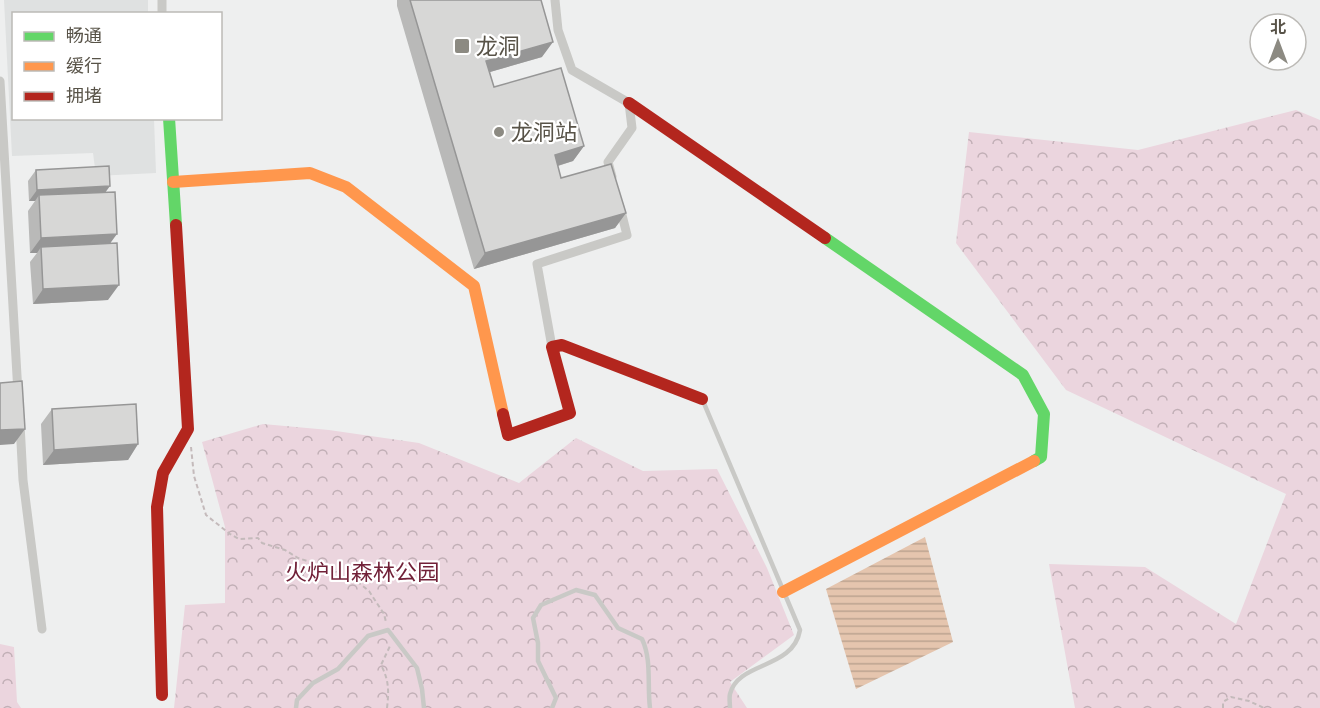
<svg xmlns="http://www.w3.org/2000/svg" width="1320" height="708" viewBox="0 0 1320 708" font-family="'PT Sans Narrow','Noto Sans SC',sans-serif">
<defs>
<pattern id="park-crowns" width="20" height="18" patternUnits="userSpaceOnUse" patternTransform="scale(1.5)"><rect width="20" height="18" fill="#ebd5de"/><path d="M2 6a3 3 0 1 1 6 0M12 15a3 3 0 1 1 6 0" fill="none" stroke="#c1afb6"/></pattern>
<pattern id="water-rules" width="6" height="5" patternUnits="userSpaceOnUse" patternTransform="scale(1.5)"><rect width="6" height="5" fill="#e5c5ae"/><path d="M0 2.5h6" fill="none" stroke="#bca390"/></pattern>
</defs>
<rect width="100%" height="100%" fill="#eeefef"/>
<path fill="#dfe1e1" d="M4,0H148V13L14,14V118L154,119L156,173L96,176L93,153L12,156Z"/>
<path fill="url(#park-crowns)" d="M1296,110L1320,120V708H1075L1049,564L1145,567L1236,624L1286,494L1066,390L956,243L969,132L1138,150Z
M263,424L329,430L419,443L519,483L576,438L643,471L717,469L767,568L794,635L730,682L747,708H174L185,605L225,603V527L202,442Z
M0,644L14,647L17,702L21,708H0Z"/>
<path fill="url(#water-rules)" d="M925,537L953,642L856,689L826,589Z"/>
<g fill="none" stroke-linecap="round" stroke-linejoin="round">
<path stroke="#c4babb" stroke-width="2" stroke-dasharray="4.5 3" stroke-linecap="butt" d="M191,447L194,476L206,515L230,534L239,539L258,538L262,543L285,550L298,558L348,574L369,591L384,614L386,622
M387,708C389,691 389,680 381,665L390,646
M1223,708V702L1231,697L1249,701L1264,708"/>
<path stroke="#c9c9c6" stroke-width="4.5" d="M703,401L800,630C793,670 738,661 730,694C729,698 730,704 730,708
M296,708L297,700L313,683L338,669L368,636L388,630L417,668L422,689L424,708
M552,708L556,698L538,661V643L533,618L541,605L576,590L595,595L618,628L642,639C652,660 647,685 650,708"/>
<path stroke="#c9c9c6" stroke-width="9" d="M162,0V14
M555,0L558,30L572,70L629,103L632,128L608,162L612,177
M0,81L18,393
M552,347L537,264L627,235L620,207
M20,424L23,480L42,629"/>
<path stroke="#63d668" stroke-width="12" d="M169,118L176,225
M825,238L1023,375L1044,414L1041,457L1034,461"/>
<path stroke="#ff974d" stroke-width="12" d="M173,182L310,173L346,187L474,286L503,414
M783,592L1034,461"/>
<path stroke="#b3261e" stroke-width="12" d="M629,103L825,238
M503,414L508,435L570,413L552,347L562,345L702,399
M162,695L157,507L163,473L188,429L176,225"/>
</g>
<path fill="#b9b9b8" d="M397,0H541L542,57L490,72L494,87L584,146L573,161L558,166L561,178L626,213L615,228L474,269L397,6Z
M36,170L106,192L111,243L108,300L33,304L30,262L37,253H30L28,211L35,201H29L28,181Z
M52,409L138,444L128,460L43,465L41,424Z"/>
<path fill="#969696" d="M553,42L542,57L476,76L486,61Z
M584,146L573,161L544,170L555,155Z
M110,186L102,197L39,195L35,201H29L37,190Z
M626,213L615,228L474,269L485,253Z
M117,234L106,249L41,247L37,253H30L41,238Z
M119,285L108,300L33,304L43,289Z
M25,429L14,444L0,445V430Z
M138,444L128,460L43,465L54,450Z"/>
<path fill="#d7d7d6" stroke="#969696" stroke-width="1.5" d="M410,0H541L553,42L486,61L494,87L561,68L584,146L555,155L561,178L611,164L626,213L485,253Z
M109,166L110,186L37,190L36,170Z
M115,192L117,234L41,238L39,195Z
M117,243L119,285L43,289L41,247Z
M22,381L25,429L0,430V383Z
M136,404L138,444L54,450L52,409Z"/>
<g fill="#8c8a82" stroke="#fff" stroke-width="2">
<rect x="454" y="38" width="16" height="16" rx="3"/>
<circle cx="499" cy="132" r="6"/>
</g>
<g text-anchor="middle" stroke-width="4.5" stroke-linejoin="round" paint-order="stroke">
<g font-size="22" fill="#585348" stroke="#fff" text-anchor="start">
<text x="476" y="54">龙洞</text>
<text x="511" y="140">龙洞站</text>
</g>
<g font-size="22" fill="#712138" stroke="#fff">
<text x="362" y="580">火炉山森林公园</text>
</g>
</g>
<rect x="12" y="12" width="210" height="108" fill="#ffffff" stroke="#bcbab6" stroke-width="1.5"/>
<rect x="24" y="32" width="30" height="9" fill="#63d668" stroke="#bcbab6" stroke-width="1.5"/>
<text x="66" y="42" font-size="18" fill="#585348">畅通</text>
<rect x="24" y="62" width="30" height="9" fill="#ff974d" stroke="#bcbab6" stroke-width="1.5"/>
<text x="66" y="72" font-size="18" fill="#585348">缓行</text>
<rect x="24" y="92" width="30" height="9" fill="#b3261e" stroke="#bcbab6" stroke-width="1.5"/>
<text x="66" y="102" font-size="18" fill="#585348">拥堵</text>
<g transform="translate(1278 42)"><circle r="28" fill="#ffffff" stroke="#bcbab6" stroke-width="1.5"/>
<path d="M0-4.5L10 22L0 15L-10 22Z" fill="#8c8a82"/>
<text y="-9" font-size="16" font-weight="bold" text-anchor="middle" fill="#585348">北</text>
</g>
</svg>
